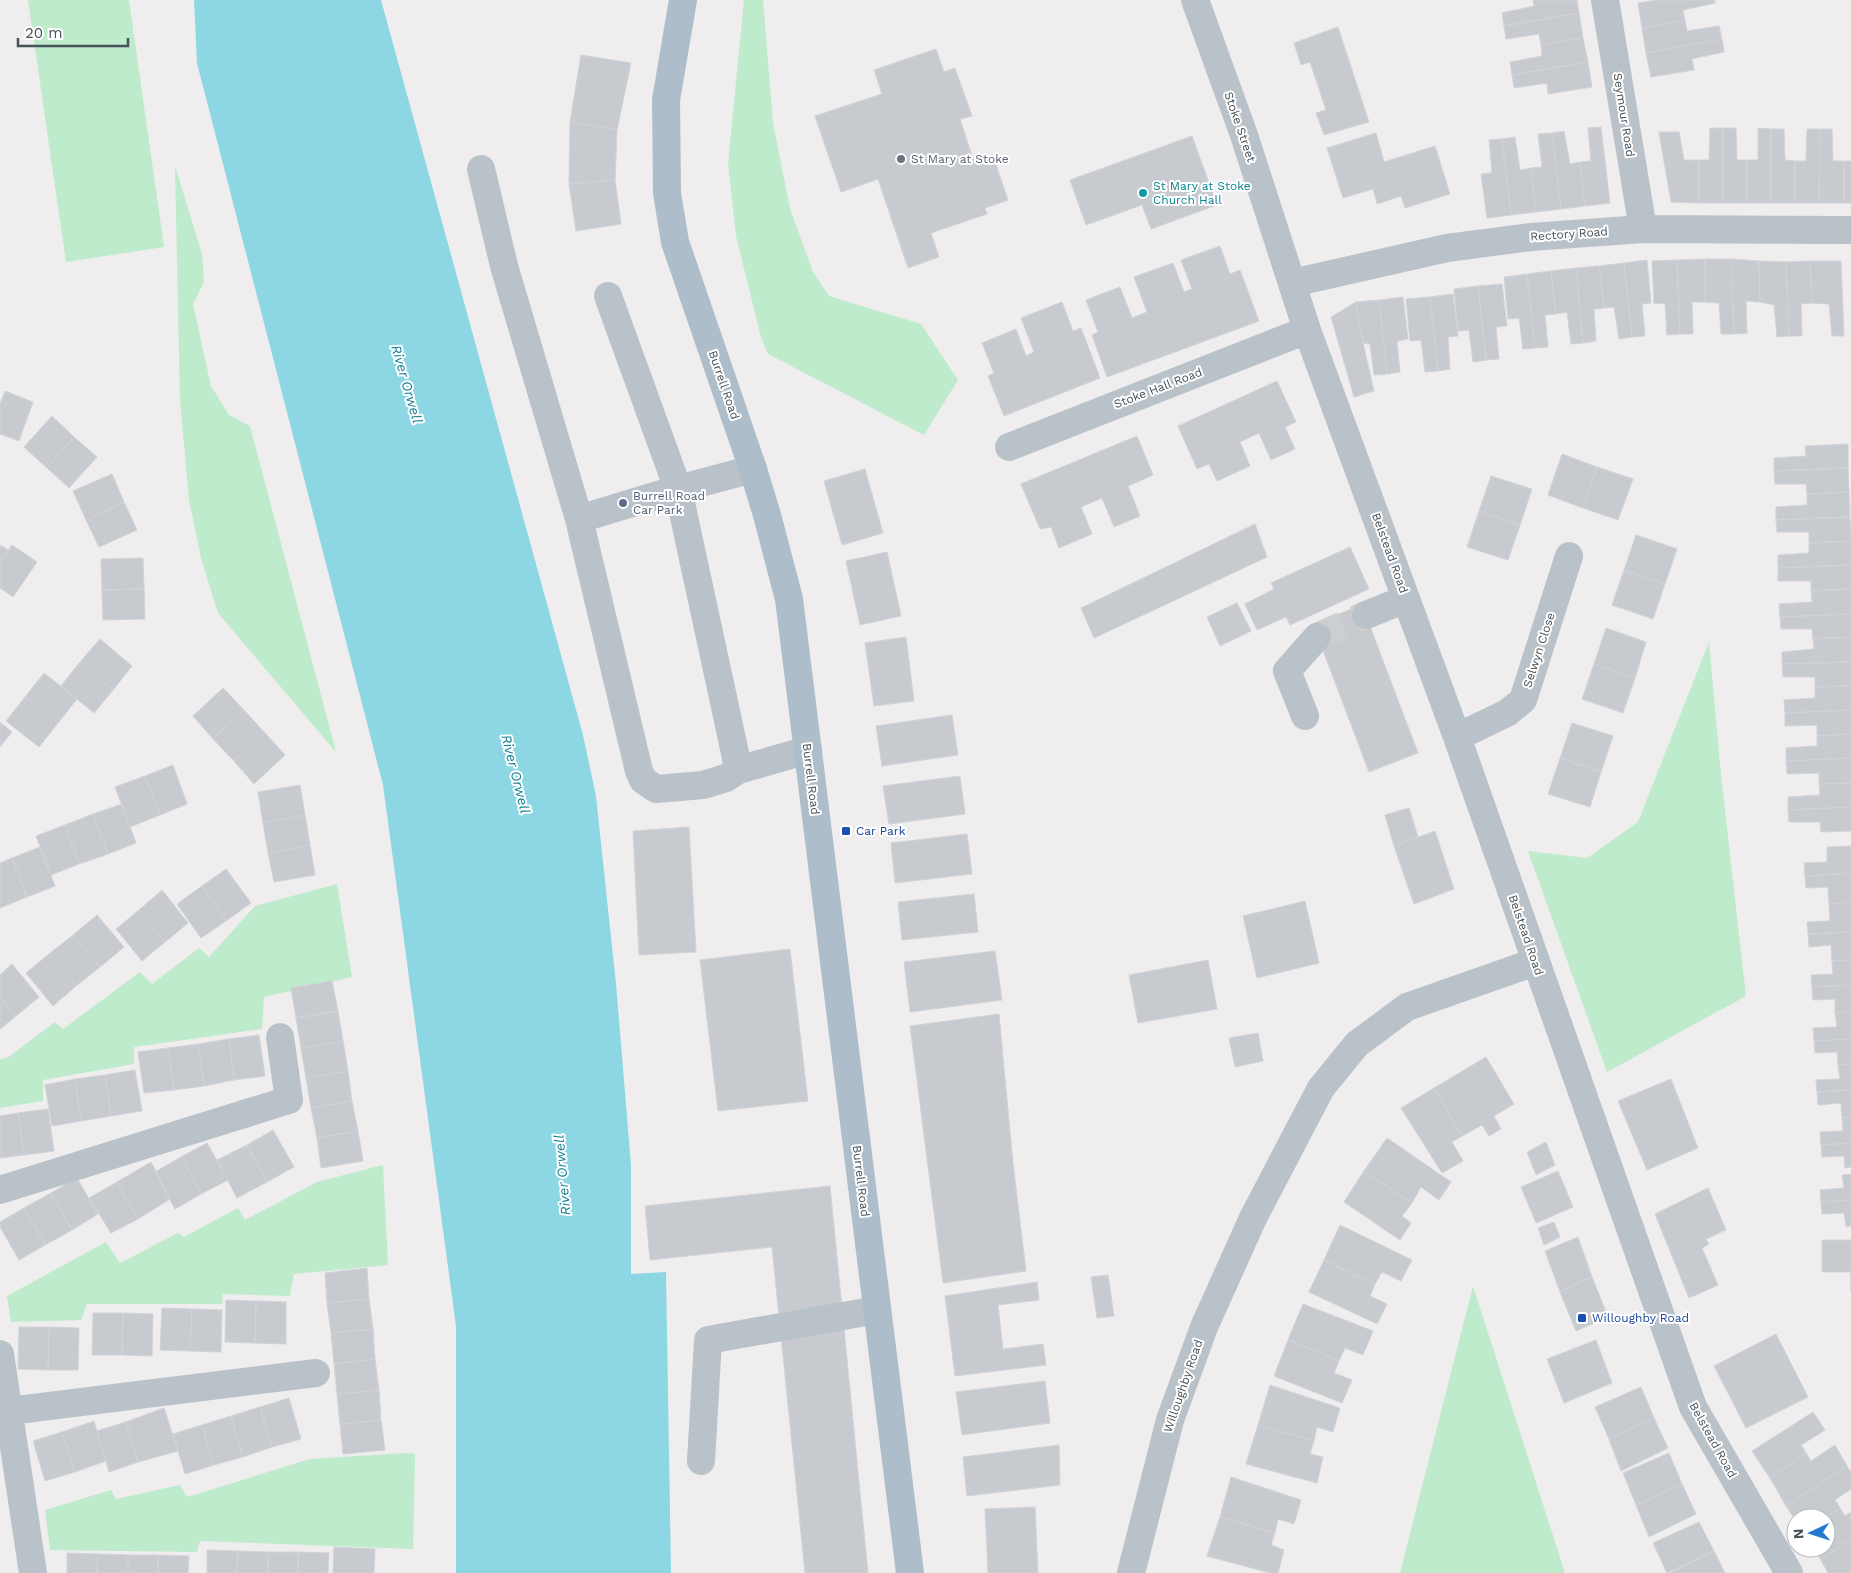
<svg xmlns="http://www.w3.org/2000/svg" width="1851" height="1573" viewBox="0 0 1851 1573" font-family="'Work Sans',sans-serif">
<rect width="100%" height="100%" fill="#efeded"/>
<path fill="#bdebcc" d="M28,0H129L164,247L66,262Z
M744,0H763L773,123L790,209L813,272L829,296L921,324L958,380L924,435L768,354L761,337L736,236L728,163Z
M175,166L202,254L204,282L193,304L211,386L229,415L250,426L336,752L218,613L201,558L189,500L180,400Z
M1709,642L1721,775L1746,996L1607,1072L1528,851L1587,858L1638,822Z
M337,884L352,977L264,997L262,1029L134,1047V1064L43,1080V1101L0,1108V1059L7,1058L55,1022L63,1029L140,972L152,984L199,948L209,957L255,906Z
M383,1165L388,1265L294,1274L290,1296L223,1294L222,1304H87L81,1320L11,1322L7,1296L106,1242L120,1263L178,1233L184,1237L238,1208L245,1220L317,1182Z
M1473,1286L1565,1573H1400Z
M405,1453L415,1454L413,1549L200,1541L197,1552L50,1550L45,1510L111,1490L116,1499L180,1485L187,1497L310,1459Z"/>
<path fill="#8dd7e5" d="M194,0H381L583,735L596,796L616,984L631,1165V1274L666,1272L671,1573H456V1326L383,785L197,63Z"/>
<path fill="#c7cacf" stroke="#d1d3d8" d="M1533,0H1577L1579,13L1504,26L1502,13L1534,6Z
M1657,0H1715V3L1683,10L1685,20L1642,28L1638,3Z
M1579,13L1583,38L1541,45L1539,34L1506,39L1504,26Z
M1685,20L1687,31L1719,26L1722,39L1646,53L1642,28Z
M1338,27L1369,122L1324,135L1316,113L1326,110L1310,62L1301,65L1294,43Z
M1583,38L1588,62L1512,75L1510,62L1542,56L1541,45Z
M1722,39L1724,52L1692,59L1694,70L1651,77L1646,53Z
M936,49L944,72L955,68L972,116L960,119L974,162L993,156L1008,200L985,208L987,214L931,233L939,257L908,268L878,179L841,192L815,116L882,94L874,70Z
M581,55L631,63L617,130L570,122Z
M1588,62L1592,87L1548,94L1547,83L1514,88L1512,75Z
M570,122L617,130L615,180L569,184Z
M1601,127L1610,203L1585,206L1580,162L1591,161L1588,128Z
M1710,128H1723V203H1699V160H1709Z
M1723,128H1736L1737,160H1747V203H1723Z
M1758,128L1771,129V203H1747V160H1758Z
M1771,129H1784L1785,160L1795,161V203H1771Z
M1807,129H1820L1819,203H1795V161H1806Z
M1820,129H1832L1833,161H1844V203H1819Z
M1564,131L1570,164L1580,162L1585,206L1561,209L1552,133Z
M1659,132H1679L1684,160H1699V203L1671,202Z
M1376,133L1384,162L1435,146L1450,194L1405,208L1401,196L1377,204L1373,189L1343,198L1327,148Z
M1552,133L1561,209L1536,212L1531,168L1542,167L1538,134Z
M1192,136L1217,205L1151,229L1142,205L1086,225L1070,180Z
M1515,137L1520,170L1531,168L1536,212L1511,215L1502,139Z
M1502,139L1511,215L1487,218L1481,174L1492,173L1489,140Z
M1844,161H1851V203H1844Z
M615,180L621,224L576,231L569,184Z
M1220,246L1230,274L1240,270L1259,321L1107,377L1092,335L1098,332L1086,300L1120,287L1132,318L1147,312L1134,277L1173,263L1184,292L1192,289L1181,260Z
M1705,259H1731L1734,334H1721L1719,303L1705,302Z
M1705,259V302H1692L1693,334H1680L1677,260Z
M1731,259L1759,261L1760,302L1746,301L1747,333L1734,334Z
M1647,260L1651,303L1642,304L1645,336L1632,337L1624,263Z
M1677,260L1680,334L1667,335L1665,303L1654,304L1652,261Z
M1759,261L1786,262L1789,336L1777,337L1774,305L1760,302Z
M1810,261H1841L1844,336H1832L1829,304L1812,303Z
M1810,261L1812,303L1801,304L1802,336H1789L1786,262Z
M1624,263L1632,337L1619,339L1614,307L1604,308L1599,266Z
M1599,266L1604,308L1594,309L1596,341L1583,343L1576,268Z
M1576,268L1583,343L1571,344L1567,312L1556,314L1551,271Z
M1551,271L1556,314L1545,315L1548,347L1535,348L1527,274Z
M1527,274L1535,348L1523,349L1519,318L1508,319L1504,277Z
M1502,284L1507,326L1496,327L1499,359L1486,360L1478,286Z
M1478,286L1486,360L1473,362L1469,330L1458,331L1454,289Z
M1453,294L1458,336L1448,337L1450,369L1438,371L1430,297Z
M1403,297L1408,339L1397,341L1400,372L1387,374L1379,300Z
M1430,297L1438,371L1425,372L1421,340L1410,341L1406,299Z
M1379,300L1387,374L1374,375L1370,344L1363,343L1356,302Z
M1062,302L1073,331L1081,328L1100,378L1004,416L988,376L994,373L982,343L1016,329L1026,356L1034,352L1021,318Z
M1356,302L1363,343L1374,391L1354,397L1331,317Z
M1277,381L1296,422L1285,427L1295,449L1271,460L1259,433L1240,442L1250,466L1217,481L1209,464L1197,469L1178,426Z
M5,391L33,402L19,441L0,434V404Z
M52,416L74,437L47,468L24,447Z
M1137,436L1153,475L1128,486L1140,516L1114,527L1102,498L1081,507L1092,534L1059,548L1051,527L1040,529L1021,484Z
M74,437L97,457L69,488L47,468Z
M1848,444V468L1774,471V458L1806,456L1805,446Z
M1562,454L1597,467L1583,508L1548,495Z
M1597,467L1633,479L1618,520L1583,508Z
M1848,468L1849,492L1807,494L1806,484H1775L1774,471Z
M865,469L883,533L842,545L824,481Z
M112,474L124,502L86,520L73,491Z
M1491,476L1532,489L1520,525L1479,511Z
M1849,492L1850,517L1776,520V507L1807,505V494Z
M124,502L137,530L99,547L86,520Z
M1479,511L1520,525L1508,560L1467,547Z
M1850,517L1851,541L1809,543V532H1777L1776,520Z
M1255,524L1267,557L1094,638L1081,608Z
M1636,535L1677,549L1665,584L1624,570Z
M1851,541V565L1778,568V555L1809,553V543Z
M0,545L8,550L0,562Z
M12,545L37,562L13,597L0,588V562Z
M1350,547L1369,589L1290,625L1286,617L1257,630L1245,604L1274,589L1271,583Z
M887,552L901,616L860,625L846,561Z
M143,558L144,589L102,590L101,559Z
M1851,565V589L1811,591V581H1778V568Z
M1624,570L1665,584L1653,619L1612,605Z
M144,589L145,619L103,620L102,590Z
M1851,589V614L1780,617L1779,604L1812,602L1811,591Z
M1237,603L1251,631L1220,646L1207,617Z
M1362,605L1418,753L1369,772L1313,624Z
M1851,614V637L1813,639L1812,629H1781L1780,617Z
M1606,628L1646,642L1635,678L1594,664Z
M906,637L914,701L874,706L865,643Z
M1851,637V662L1782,664V652L1814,649L1813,639Z
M100,639L132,666L113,690L80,662Z
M80,662L113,690L94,713L61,686Z
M1851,662V686L1815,687V677H1783L1782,664Z
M1594,664L1635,678L1623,713L1582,699Z
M44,673L77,699L58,723L25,697Z
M1851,686V710L1785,713L1784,700L1815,698V687Z
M223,688L244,710L213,739L193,716Z
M25,697L58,723L39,747L6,721Z
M244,710L265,733L234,761L213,739Z
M1851,710V734L1817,736V725L1785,726V713Z
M952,715L958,755L882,766L876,726Z
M0,722L12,732L0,747Z
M1572,723L1613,736L1601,772L1560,758Z
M265,733L285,755L254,784L234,761Z
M1851,734V758L1786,761V748L1817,746V736Z
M1560,758L1601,772L1590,807L1548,794Z
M1851,758V783L1819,784V773L1787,774L1786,761Z
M173,765L187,804L160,815L145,776Z
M145,776L160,815L130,827L115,787Z
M960,776L965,814L889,824L883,786Z
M1851,783V807L1788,810V797L1820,795L1819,784Z
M300,785L305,815L263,823L258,792Z
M122,804L136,843L108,854L93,814Z
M1851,807V831L1821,832L1820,822H1789L1788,810Z
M1409,808L1418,837L1394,846L1385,815Z
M93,814L108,854L79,864L65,825Z
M305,815L310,845L268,853L263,823Z
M65,825L79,864L51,875L36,836Z
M689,827L696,952L639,955L633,831Z
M1435,831L1454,889L1414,904L1394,846Z
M967,834L972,874L895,883L891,843Z
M310,845L315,875L274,882L268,853Z
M1851,846V873L1805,876L1804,863L1827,862V847Z
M40,847L55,886L27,897L12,858Z
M12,858L27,897L0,908V863Z
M226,869L251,903L226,921L202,886Z
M1851,873V902L1829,904L1828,887L1806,888L1805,876Z
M202,886L226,921L201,938L177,904Z
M162,890L188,923L165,942L139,910Z
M974,894L978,932L902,940L898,902Z
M1305,901L1319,963L1257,978L1243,916Z
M1851,902V932L1808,934L1807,922L1830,921L1829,904Z
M139,910L165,942L142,961L116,929Z
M97,915L124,947L100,967L73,935Z
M1851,932V960L1832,961L1831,945L1809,947L1808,934Z
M73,935L100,967L76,986L49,954Z
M790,949L808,1101L718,1111L700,960Z
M995,951L1002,1000L910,1012L904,962Z
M49,954L76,986L53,1006L26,973Z
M1208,960L1217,1009L1138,1023L1129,975Z
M1851,960V985L1812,987L1811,975L1833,974L1832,961Z
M12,964L39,997L16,1016L0,997V975Z
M332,981L338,1011L296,1018L291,988Z
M1851,985V1012L1835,1013V999L1813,1000L1812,987Z
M0,997L16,1016L0,1029Z
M338,1011L343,1041L301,1048L296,1018Z
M1851,1012V1039L1814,1041L1813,1028L1837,1027L1835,1013Z
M999,1014L1013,1163L1026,1271L943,1283L910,1026Z
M1258,1033L1263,1061L1235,1067L1229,1038Z
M259,1035L265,1076L234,1080L229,1039Z
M229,1039L234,1080L204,1086L198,1044Z
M1851,1039V1064L1838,1065L1837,1052L1815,1053L1814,1041Z
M343,1041L348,1071L306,1078L301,1048Z
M198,1044L204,1086L174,1090L168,1048Z
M168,1048L174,1090L144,1093L138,1052Z
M1486,1057L1514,1104L1494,1116L1501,1129L1489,1136L1482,1125L1462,1136L1434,1088Z
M1851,1064V1090L1817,1092L1816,1080L1840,1079L1838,1065Z
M135,1070L142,1111L111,1116L105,1075Z
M348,1071L352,1101L311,1108L306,1078Z
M105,1075L111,1116L81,1121L75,1079Z
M75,1079L81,1121L52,1126L45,1085Z
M1671,1079L1698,1148L1647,1170L1618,1101Z
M1434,1088L1462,1136L1452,1142L1463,1161L1442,1173L1401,1108Z
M1851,1090V1117H1842L1841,1103L1818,1105L1817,1092Z
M352,1101L358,1131L317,1138L311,1108Z
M48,1109L54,1151L24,1155L18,1113Z
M18,1113L24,1155L0,1158V1116Z
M1842,1117H1851V1143L1821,1145L1820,1132L1843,1131Z
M273,1130L294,1167L267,1182L247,1145Z
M358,1131L363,1161L321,1168L317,1138Z
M1387,1138L1451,1182L1439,1200L1421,1187L1412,1203L1364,1171Z
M1546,1142L1555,1165L1536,1175L1527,1152Z
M207,1143L228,1180L201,1194L181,1157Z
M1851,1143V1167L1845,1168L1844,1156L1822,1157L1821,1145Z
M247,1145L267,1182L237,1198L217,1160Z
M181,1157L201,1194L175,1209L155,1172Z
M151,1162L170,1199L138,1219L117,1182Z
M1364,1171L1412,1203L1402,1216L1411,1223L1400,1240L1344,1202Z
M1558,1171L1573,1207L1536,1223L1521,1187Z
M1851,1174V1200L1821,1202L1820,1190L1844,1188L1842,1175Z
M77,1178L98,1214L72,1230L51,1193Z
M117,1182L138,1219L111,1233L89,1198Z
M830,1186L868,1573H805L772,1247L650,1260L645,1206Z
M1708,1188L1726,1230L1706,1239L1709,1244L1702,1248L1718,1285L1689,1298L1655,1214Z
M51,1193L72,1230L45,1245L24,1208Z
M1851,1200V1226L1846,1227L1844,1213L1822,1214L1821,1202Z
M24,1208L45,1245L19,1260L0,1227V1222Z
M1554,1222L1560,1237L1544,1245L1538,1228Z
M1340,1225L1412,1260L1401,1281L1382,1272L1375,1284L1324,1260Z
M1578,1237L1592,1277L1560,1292L1545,1251Z
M1822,1240H1851V1292V1272H1822Z
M1324,1260L1375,1284L1370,1296L1387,1304L1377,1324L1309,1292Z
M367,1268L369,1299L327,1303L325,1273Z
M1108,1275L1114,1316L1097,1318L1091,1277Z
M1592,1277L1608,1317L1576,1331L1560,1292Z
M1037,1282L1039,1300L998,1305L1003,1349L1043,1344L1046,1365L955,1376L945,1296Z
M369,1299L373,1329L331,1333L327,1303Z
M226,1300L256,1301L255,1343L225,1342Z
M256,1301L286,1302V1344L255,1343Z
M1303,1304L1373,1331L1363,1355L1345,1348L1339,1361L1288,1340Z
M162,1308L192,1309L190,1351L160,1350Z
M192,1309L222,1310L221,1352L190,1351Z
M93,1313H123L122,1355H92Z
M123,1313L153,1314L152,1356L122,1355Z
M19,1327H49L48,1370L18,1369Z
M49,1327L79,1328L78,1370H48Z
M373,1329L375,1359L334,1364L331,1333Z
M1776,1334L1808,1397L1746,1428L1714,1366Z
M1288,1340L1339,1361L1334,1373L1352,1380L1342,1403L1274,1376Z
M1596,1340L1612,1383L1564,1403L1547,1359Z
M375,1359L379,1390L337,1394L334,1364Z
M1045,1381L1050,1423L962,1435L956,1392Z
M1270,1385L1340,1408L1333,1432L1317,1427L1314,1441L1258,1425Z
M1641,1387L1654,1418L1609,1439L1595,1407Z
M379,1390L381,1420L340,1424L337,1394Z
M289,1398L301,1439L272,1447L260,1407Z
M260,1407L272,1447L243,1457L231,1416Z
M164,1408L178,1451L138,1462L126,1422Z
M1813,1412L1825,1430L1801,1445L1806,1453L1770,1478L1752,1451Z
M231,1416L243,1457L214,1465L202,1425Z
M1654,1418L1668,1448L1621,1471L1609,1439Z
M381,1420L385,1450L343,1454L340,1424Z
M94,1421L106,1461L75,1472L62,1432Z
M126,1422L138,1462L109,1472L97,1431Z
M202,1425L214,1465L185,1474L173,1434Z
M1258,1425L1314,1441L1310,1454L1323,1457L1317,1483L1246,1464Z
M62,1432L75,1472L45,1481L33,1441Z
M1059,1445L1060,1485L967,1496L963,1457Z
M1835,1445L1847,1466L1786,1506L1770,1478L1806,1453L1811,1461Z
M1669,1453L1682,1484L1636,1505L1623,1473Z
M1847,1466L1851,1472V1489L1835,1500L1840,1508L1824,1518H1796V1521L1786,1506Z
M1231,1477L1301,1500L1294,1524L1278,1519L1275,1533L1220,1517Z
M1682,1484L1696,1514L1649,1537L1636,1505Z
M1035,1507L1038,1573H988L985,1509Z
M1840,1508L1845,1516L1851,1512V1539L1821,1560L1813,1548H1826V1518H1824Z
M1220,1517L1275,1533L1271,1545L1284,1550L1278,1573H1270L1207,1556Z
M1699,1522L1714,1551L1667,1573L1653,1543Z
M1851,1539V1573H1828L1821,1560Z
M334,1547L375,1549L374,1573H333Z
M207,1550L238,1551L237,1573H207Z
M238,1551L268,1552V1573H237Z
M1714,1551L1725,1573H1670Z
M268,1552H298V1573H268Z
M298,1552L329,1553L328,1573H298Z
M67,1553L98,1554L97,1573H67Z
M98,1554L128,1555V1573H97Z
M128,1555H158V1573H128Z
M158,1555L189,1556L188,1573H158Z"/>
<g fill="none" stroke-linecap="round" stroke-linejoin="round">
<path stroke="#cdcecf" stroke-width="28" stroke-dasharray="28 14" stroke-linecap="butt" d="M1317,637L1366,615"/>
<path stroke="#b9c2c9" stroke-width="28" d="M1195,0L1244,135L1307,330L1457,737L1693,1407L1789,1573
M1605,0L1643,229
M481,169L504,266L579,519L639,771L643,780L656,789L703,785L726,778L738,770L735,753L678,489L608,296
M1292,283L1447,248L1531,237L1643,229L1851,230
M1009,447L1307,330
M579,519L678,489L753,469
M1366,615L1406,599
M1305,716L1287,671L1317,637
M1457,737L1507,713L1523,700L1569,556
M738,770L808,750
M0,1190L289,1100L280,1037
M0,1354L33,1573
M9,1411L316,1373
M701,1461L708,1340L877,1310
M1131,1573L1170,1420L1204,1327L1253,1218L1321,1088L1357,1044L1407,1007L1535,962"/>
<path stroke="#aebdca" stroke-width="28" d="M683,0L666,100L667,193L675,242L753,469L767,515L789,599L910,1573"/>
</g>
<circle fill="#6b7280" stroke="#fff" stroke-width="2" cx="901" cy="159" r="5"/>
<circle fill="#0f9aa8" stroke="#fff" stroke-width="2" cx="1143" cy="193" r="5"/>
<circle fill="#5c6f8a" stroke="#fff" stroke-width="2" cx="623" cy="503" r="5"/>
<g fill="#1a4fb4" stroke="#fff" stroke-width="2">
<rect x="841" y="826" width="10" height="10" rx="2.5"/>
<rect x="1577" y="1313" width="10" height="10" rx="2.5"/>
</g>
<g text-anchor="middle" stroke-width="4" stroke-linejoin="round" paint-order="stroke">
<g font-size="12" fill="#465159" stroke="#fff">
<text transform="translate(1624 115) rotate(81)" y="4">Seymour Road</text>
<text transform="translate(1240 127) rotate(71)" y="4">Stoke Street</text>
<text transform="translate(1569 234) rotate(-4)" y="4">Rectory Road</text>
<text transform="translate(724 385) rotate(71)" y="4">Burrell Road</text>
<text transform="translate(1158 388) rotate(-21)" y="4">Stoke Hall Road</text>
<text transform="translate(1390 553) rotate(70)" y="4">Belstead Road</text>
<text transform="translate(1539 650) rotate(-72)" y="4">Selwyn Close</text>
<text transform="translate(811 779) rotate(83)" y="4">Burrell Road</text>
<text transform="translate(1526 935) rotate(71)" y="4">Belstead Road</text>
<text transform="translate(861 1181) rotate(83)" y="4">Burrell Road</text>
<text transform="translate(1183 1386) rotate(-71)" y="4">Willoughby Road</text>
<text transform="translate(1713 1440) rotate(61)" y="4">Belstead Road</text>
</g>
<g font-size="12" fill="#5b616d" stroke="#fff" text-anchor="start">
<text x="911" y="163">St Mary at Stoke</text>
</g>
<g font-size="12" fill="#0d838f" stroke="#fff" text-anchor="start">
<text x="1153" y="190">St Mary at Stoke<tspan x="1153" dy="14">Church Hall</tspan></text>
</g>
<g font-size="12" fill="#4e5e75" stroke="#fff" text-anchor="start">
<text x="633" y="500">Burrell Road<tspan x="633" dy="14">Car Park</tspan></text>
</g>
<g font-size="12" fill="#164399" stroke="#fff" text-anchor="start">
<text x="856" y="835">Car Park</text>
<text x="1592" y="1322">Willoughby Road</text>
</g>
<g font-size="14" font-style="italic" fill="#158196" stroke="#fff">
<text transform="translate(407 384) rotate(74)" y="5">River Orwell</text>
<text transform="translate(516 774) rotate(76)" y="5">River Orwell</text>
<text transform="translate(562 1175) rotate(-95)" y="5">River Orwell</text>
</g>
</g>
<g transform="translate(1811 1533) rotate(266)"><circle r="24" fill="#ffffff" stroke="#b5b9bd"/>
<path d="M0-4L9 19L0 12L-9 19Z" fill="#2479d1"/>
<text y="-8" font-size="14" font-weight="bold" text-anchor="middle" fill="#465159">N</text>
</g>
<path d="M18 38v8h110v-8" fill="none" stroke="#465159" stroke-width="2.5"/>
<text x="25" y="38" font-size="15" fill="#465159" stroke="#ffffff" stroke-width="4" paint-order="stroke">20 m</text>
</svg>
